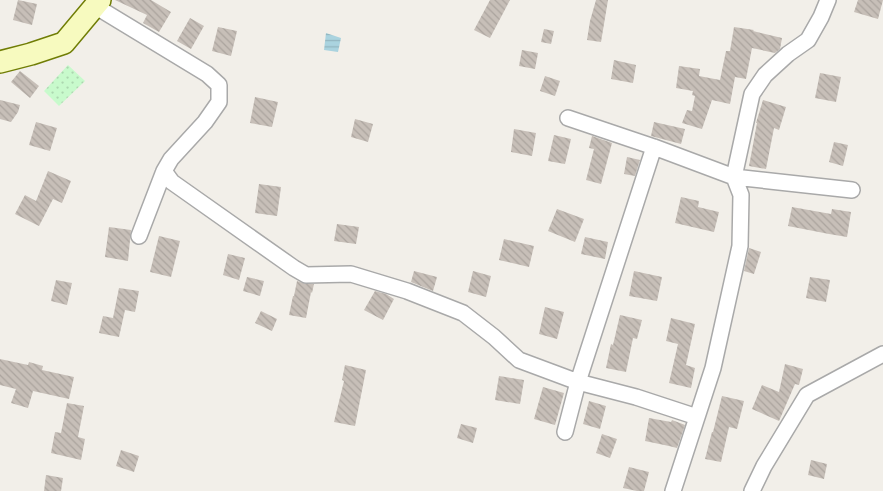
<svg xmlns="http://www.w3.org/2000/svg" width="883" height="491" viewBox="0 0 883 491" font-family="'Golos Text',sans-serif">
<defs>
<pattern id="park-dots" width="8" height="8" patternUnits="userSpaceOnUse" patternTransform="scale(1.25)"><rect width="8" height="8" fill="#c8facc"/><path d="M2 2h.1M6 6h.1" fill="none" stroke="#acd6af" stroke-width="1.8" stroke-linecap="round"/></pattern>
<pattern id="water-rules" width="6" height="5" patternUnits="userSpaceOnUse" patternTransform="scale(1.25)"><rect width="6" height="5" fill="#aad3df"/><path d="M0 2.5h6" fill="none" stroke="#92b5bf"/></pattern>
<pattern id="building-back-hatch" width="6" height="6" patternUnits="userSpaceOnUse" patternTransform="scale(1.25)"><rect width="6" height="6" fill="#c7bfb8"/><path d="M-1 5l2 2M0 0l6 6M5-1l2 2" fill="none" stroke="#aba49e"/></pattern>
</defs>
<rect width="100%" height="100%" fill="#f2efe9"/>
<path fill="url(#park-dots)" d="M68,65L85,81L59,106L44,91Z"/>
<path fill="url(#water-rules)" d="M326,33L341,38L338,52L324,50Z"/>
<path fill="url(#building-back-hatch)" d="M18,0L37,4L32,25L13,20Z
M115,0H151L171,12L159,32L143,23L147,15Z
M490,0H510L490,38L474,30Z
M596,0H608L601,42L587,40L590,21Z
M858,0H883L878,19L854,12Z
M190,18L204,26L191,49L177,41Z
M218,27L237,31L231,56L212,51Z
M734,27L754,30L753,31L782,38L780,49L775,53L752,48L746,79L735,77L730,104L712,100L702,129L682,123L687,110L692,111L695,96L692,95L693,91L676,88L679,66L700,69L699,76L720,80L726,51H730Z
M544,29L554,31L551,44L541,42Z
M522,50L538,53L535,69L519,66Z
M614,60L636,65L633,83L611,79Z
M20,71L39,86L30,98L11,82Z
M820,73L841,77L836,102L815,98Z
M545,76L560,81L555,96L540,91Z
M255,97L278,102L272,127L250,123Z
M0,100L20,105L18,112L11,122L0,119Z
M763,100L786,107L779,130L774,128L766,169L749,166L757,123H756Z
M355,119L373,124L368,142L351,137Z
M36,122L57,128L50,151L29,145Z
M654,122L685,129L681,144L651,136Z
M514,129L536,133L532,156L511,152Z
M554,135L571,139L565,164L548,161Z
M592,136L612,143L601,184L586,180L594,149L589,148Z
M834,142L848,145L843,166L829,162Z
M627,157L640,160L635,176L624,174Z
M48,171L71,181L62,203L53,199L39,226L15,214L25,195L36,201Z
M259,184L281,187L277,216L255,213Z
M681,197L699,201L698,207L719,212L714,232L675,223Z
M792,207L831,214L832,209L851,212L847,237L829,234L788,226Z
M557,209L584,219L575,242L548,231Z
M337,224L359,227L356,244L334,241Z
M109,227L131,230L128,261L105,257Z
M159,236L180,241L171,277L150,272Z
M585,237L608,242L605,259L581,254Z
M504,239L534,246L529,267L499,260Z
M749,248L761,252L754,274L744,271Z
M228,254L245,258L239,280L223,275Z
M414,271L437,277L433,291L411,282Z
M473,271L491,276L486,297L468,292Z
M634,271L662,277L657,301L629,296Z
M247,277L264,281L260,296L243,291Z
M810,277L830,280L826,302L806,298Z
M56,280L72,283L67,305L51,301Z
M297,281L306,284H314L312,293L311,292L306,318L289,315L293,296H294Z
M119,288L139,291L135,312L125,310L119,337L99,333L103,316L113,318Z
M375,291L386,294L394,299L383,320L364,310Z
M545,307L564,312L557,339L539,334Z
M261,311L277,319L272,331L255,323Z
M620,315L642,320L637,339L633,338L626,372L606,368L611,344L613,345Z
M671,318L695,324L686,365L695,368L691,388L669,383L678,344L666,341Z
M0,359L28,365L29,362L43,366L42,370L74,377L69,399L33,391L28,408L11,403L16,389L0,385Z
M785,364L803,369L799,385L795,384L779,421L752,409L762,385L779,392Z
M345,365L366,370L355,426L334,422L344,381L342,380Z
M499,376L524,380L520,404L495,400Z
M543,387L564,393L555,425L534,419Z
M722,396L744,401L737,429L729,427L721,462L705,459L712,432H713Z
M589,401L606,406L600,429L583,424Z
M67,403L84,406L78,437L85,439L81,460L51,453L55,432L61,433Z
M649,418L671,422L672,420L685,425L677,448L669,446L645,441Z
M461,424L477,428L473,443L457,438Z
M602,434L617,439L610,458L596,453Z
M121,450L139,456L134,472L116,466Z
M811,460L827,464L824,479L808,475Z
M629,467L649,472L644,491H637L623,488Z
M46,475L63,478L61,491H44Z"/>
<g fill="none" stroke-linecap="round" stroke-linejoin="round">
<g stroke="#a9a9a9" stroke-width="18">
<path id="street" d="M95,6L207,74L219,85V102L205,122L171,159L164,171L172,182L294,268L306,275L351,274L407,291L463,313L494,337L519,360L578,382L636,397L697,417
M568,118L654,147L734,177L852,190
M139,236L164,171
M565,432L578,382L654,147
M673,491L713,368L740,246L741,195L734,177L752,94L765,75L788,54L808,40L821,17L828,0
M752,491L764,466L807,395L883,354"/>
</g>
<g stroke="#707d05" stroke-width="24">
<path id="secondary" d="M0,62L31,54L64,43L100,0"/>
</g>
<use href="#street" stroke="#fff" stroke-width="15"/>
<use href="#secondary" stroke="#f7fabf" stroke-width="21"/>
</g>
</svg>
